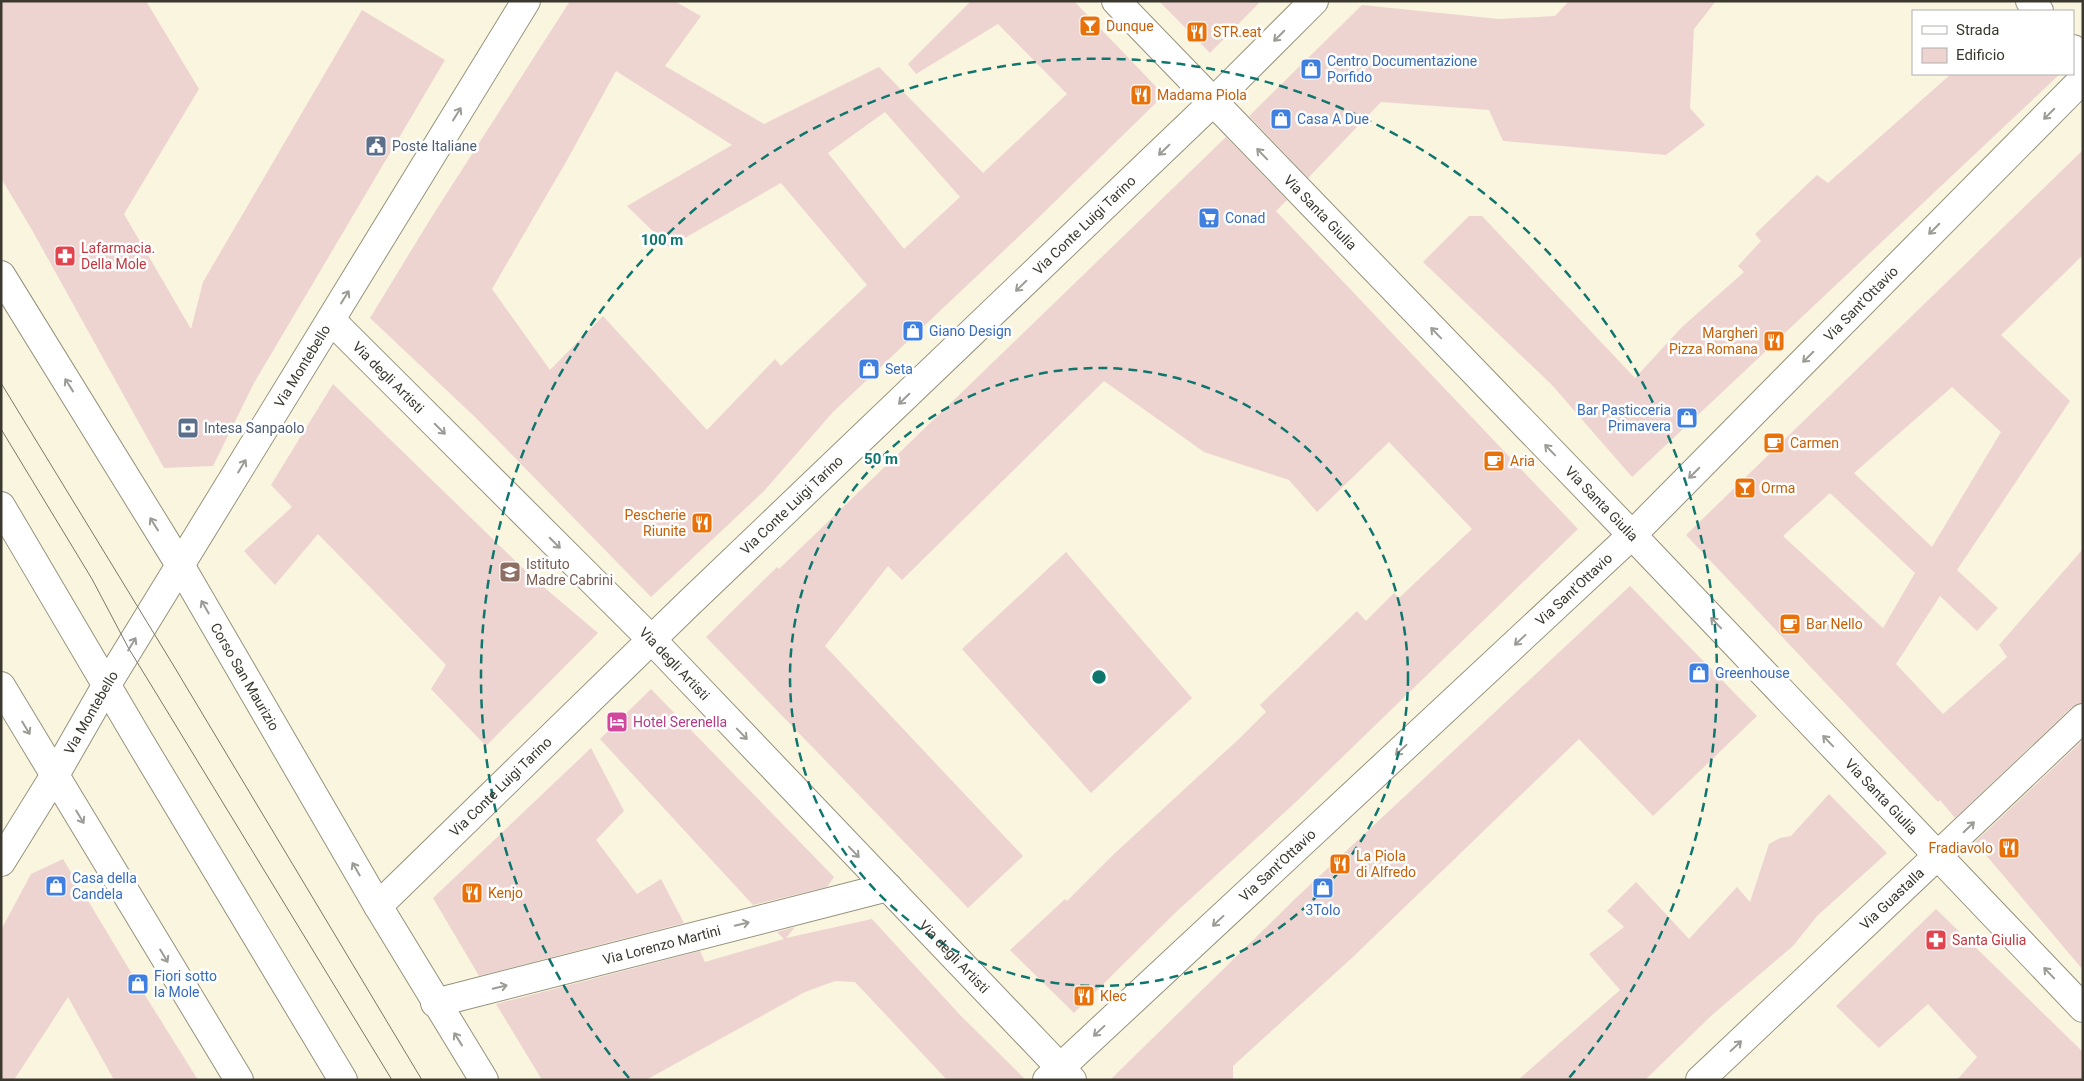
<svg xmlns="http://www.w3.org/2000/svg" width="2084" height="1081" viewBox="0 0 2084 1081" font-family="Roboto,sans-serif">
<rect width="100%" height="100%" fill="#faf5de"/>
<path fill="#eed4d0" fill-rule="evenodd" d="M1,1H146L199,89L124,214L191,329L203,282L362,10L445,60L254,383L213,466L164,468L32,230L1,178Z
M570,1H674L701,16L665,66L764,124L879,67L983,173L1067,94L998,24L916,74L908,64L971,1H1074L1164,95L1032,224L833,412L764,491L651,597L476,418L370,318L431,218ZM616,71L732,145L627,206L669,247L781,183L867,285L781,366L775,359L707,430L603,316L550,370L492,289L566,162ZM885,112L960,197L904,249L828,153Z
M1159,1H1261L1210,53Z
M1569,1H1716L1694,29L1690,108L1705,125L1666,155L1503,141L1489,110L1381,102L1308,178L1249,116L1362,5L1499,19L1555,16Z
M1951,74H2060L1632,477L1552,385L1423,262L1469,216H1482L1635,378L1682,327L1744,272L1738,266L1761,241L1755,234L1817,175L1828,183Z
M1226,137L1287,200L1276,211L1578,529L1298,800L1174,914L1074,1013L1010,950L1065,899L1067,901L1114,854L1241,737L1266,712L1260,705L1357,611L1366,621L1394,593L1399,598L1472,529L1389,442L1317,512L1289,480L1204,452L1104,381L902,580L888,566L825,646L1023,856L968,908L706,637L777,567L779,569Z
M2083,150V255L2001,335L2070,401L1957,570L1998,608L1977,631L1940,596L1896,664L1943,714L2007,657L1999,645L2083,549V703L2072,707L1955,818L1940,800L1938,802L1686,535ZM1952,387L2001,432L1932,547L1854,473ZM1830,493L1915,573L1883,628L1783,536Z
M333,384L533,578L598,633L486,746L431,689L446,665L318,534L275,585L244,551L292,507L271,485Z
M1066,552L1192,698L1091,793L962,649Z
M1630,586L1757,716L1653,816L1579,739L1354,956L1233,1066V1080H1110L1298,896Z
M651,689L834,877L827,887L753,905L600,739Z
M2083,740V970L1975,842Z
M591,748L624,811L596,840L637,894L661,879L684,923L479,976L433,898Z
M1829,794L1887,853L1817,916L1793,946L1712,1015L1645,1080H1518L1620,990L1589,954L1624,927L1607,911L1636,882L1689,939L1737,887L1750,902L1769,844L1780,838L1791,836Z
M63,859L138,984L198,1080H114L68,997L14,1080H1V930L31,874Z
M1936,909L2083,1052V1080H1957L1977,1057L1928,1004L1879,1048L1836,1006Z
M872,919L961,1016L1026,1080H947L855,982L835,981L805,992L646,1080H542L496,1004L700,951L705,962L784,939L777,932L795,927L786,938Z"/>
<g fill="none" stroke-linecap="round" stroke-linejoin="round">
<g stroke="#96927d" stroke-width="30">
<path id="pedestrian" d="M1,862L55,775"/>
</g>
<g stroke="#96927d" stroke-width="30">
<g id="minor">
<path id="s1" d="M1116,1L1632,535L2083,1008"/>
<path d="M2030,1L2039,11"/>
<path d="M2073,49L2083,60"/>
<path id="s2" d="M1,275L180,565L378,906L484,1080"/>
<path id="s3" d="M331,320L652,640L1072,1080"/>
<path d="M1,686L239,1080"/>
<path id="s4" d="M55,775L106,686L526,1"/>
<path id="s5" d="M378,906L686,606L1213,102L1314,1"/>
<path id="s6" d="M435,1003L888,887"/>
<path id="s7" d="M1047,1080L1632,535L2083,79"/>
<path id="s8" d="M1700,1080L2083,718"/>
</g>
</g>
<g stroke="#96927d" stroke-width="30">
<path id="secondary" d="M1,506L140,742L343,1080"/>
</g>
<use href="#pedestrian" stroke="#fff" stroke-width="28"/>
<use href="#minor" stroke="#fff" stroke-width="28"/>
<use href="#secondary" stroke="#fff" stroke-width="28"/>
<path stroke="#7a7769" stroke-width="1" d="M1,383L172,663L422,1080
M1,429L92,579L129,649L156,693L392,1080"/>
</g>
<defs><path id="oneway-shaft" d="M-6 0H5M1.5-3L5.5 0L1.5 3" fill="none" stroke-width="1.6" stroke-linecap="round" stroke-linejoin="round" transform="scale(1.25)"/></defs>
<g stroke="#9c9c97">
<use href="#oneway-shaft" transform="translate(1279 36) rotate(135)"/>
<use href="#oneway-shaft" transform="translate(457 114) rotate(-58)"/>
<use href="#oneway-shaft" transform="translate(2049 114) rotate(135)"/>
<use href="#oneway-shaft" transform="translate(1164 150) rotate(136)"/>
<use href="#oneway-shaft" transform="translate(1262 154) rotate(-134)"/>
<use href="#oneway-shaft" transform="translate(1934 229) rotate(135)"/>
<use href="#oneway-shaft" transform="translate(1021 286) rotate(136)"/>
<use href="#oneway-shaft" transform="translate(345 297) rotate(-58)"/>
<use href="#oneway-shaft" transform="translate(1436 333) rotate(-134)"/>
<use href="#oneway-shaft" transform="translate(1808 357) rotate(135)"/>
<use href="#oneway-shaft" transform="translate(69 385) rotate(-122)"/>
<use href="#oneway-shaft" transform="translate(904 399) rotate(136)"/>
<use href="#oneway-shaft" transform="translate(440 429) rotate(45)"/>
<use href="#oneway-shaft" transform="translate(1550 450) rotate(-134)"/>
<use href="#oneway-shaft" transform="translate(242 466) rotate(-59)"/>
<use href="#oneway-shaft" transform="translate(1694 473) rotate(135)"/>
<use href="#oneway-shaft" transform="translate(154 524) rotate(-122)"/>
<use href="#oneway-shaft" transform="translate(555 543) rotate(45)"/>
<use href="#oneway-shaft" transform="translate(205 607) rotate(-120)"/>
<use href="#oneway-shaft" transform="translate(1716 623) rotate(-134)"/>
<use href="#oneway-shaft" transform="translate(1520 640) rotate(137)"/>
<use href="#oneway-shaft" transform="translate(132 644) rotate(-59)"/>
<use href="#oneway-shaft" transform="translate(26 728) rotate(59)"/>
<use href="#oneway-shaft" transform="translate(742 734) rotate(46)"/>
<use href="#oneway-shaft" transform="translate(1828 741) rotate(-134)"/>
<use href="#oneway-shaft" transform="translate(1401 750) rotate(137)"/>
<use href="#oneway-shaft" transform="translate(80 817) rotate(59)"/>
<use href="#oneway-shaft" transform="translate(1969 827) rotate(-44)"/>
<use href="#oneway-shaft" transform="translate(854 852) rotate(46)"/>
<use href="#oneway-shaft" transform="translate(356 869) rotate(-120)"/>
<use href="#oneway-shaft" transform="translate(1218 921) rotate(137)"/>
<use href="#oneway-shaft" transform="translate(742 924) rotate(-14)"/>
<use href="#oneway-shaft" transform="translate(164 956) rotate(59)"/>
<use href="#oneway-shaft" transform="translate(2049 973) rotate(-134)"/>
<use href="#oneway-shaft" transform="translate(500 987) rotate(-14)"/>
<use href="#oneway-shaft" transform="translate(1099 1031) rotate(137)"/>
<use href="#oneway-shaft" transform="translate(458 1039) rotate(-122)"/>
<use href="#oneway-shaft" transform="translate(1736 1046) rotate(-43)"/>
</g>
<g fill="none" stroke="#0f766e" stroke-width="2.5" stroke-dasharray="9 6">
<circle cx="1099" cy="677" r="309"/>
<path d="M629 1078A618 618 0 1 1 1569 1078"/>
</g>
<defs>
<g id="bar-square" transform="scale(1.125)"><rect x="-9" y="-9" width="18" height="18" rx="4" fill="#e8710a" stroke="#fff"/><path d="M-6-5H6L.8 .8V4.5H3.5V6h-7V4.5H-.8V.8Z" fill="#fff"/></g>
<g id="restaurant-square" transform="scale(1.125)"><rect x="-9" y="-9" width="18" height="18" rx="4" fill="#e8710a" stroke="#fff"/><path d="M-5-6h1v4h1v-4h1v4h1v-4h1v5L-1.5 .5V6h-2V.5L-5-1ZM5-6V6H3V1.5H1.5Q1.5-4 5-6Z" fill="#fff"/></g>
<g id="shop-square" transform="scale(1.125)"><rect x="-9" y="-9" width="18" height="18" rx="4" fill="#3f7fe0" stroke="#fff"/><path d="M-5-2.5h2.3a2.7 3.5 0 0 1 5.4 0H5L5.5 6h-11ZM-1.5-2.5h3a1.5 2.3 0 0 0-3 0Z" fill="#fff"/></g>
<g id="civic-square" transform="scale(1.125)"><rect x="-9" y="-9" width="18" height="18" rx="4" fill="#5c6f8a" stroke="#fff"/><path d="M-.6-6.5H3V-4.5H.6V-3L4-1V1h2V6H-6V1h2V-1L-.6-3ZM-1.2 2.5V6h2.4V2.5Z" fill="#fff"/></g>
<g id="supermarket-square" transform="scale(1.125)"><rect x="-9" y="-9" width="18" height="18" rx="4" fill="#3f7fe0" stroke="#fff"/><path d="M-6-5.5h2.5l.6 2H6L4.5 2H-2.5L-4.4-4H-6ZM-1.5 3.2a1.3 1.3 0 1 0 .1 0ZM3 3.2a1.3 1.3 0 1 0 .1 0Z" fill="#fff"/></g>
<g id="pharmacy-square" transform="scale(1.125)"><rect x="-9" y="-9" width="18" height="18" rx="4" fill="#e0444e" stroke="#fff"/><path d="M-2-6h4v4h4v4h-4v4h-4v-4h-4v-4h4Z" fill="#fff"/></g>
<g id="bank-square" transform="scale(1.125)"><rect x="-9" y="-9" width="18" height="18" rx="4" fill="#5c6f8a" stroke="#fff"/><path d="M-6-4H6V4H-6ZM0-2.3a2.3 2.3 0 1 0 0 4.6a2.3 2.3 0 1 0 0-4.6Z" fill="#fff"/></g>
<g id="cafe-square" transform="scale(1.125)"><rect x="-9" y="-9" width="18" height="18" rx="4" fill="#e8710a" stroke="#fff"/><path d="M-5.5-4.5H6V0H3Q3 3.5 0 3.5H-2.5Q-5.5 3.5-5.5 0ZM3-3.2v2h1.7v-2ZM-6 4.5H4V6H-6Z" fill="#fff"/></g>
<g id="school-square" transform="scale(1.125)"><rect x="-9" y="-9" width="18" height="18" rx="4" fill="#8d6e63" stroke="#fff"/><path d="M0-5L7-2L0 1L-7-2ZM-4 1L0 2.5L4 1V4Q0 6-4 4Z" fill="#fff"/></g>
<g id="hotel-square" transform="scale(1.125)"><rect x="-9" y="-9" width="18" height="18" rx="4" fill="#d1479c" stroke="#fff"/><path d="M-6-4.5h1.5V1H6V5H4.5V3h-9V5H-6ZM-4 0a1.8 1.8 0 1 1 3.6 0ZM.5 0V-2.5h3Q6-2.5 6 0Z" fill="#fff"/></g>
</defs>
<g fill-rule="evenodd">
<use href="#bar-square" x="1090" y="26"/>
<use href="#restaurant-square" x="1197" y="32"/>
<use href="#shop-square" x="1311" y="69"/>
<use href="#restaurant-square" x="1141" y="95"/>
<use href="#shop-square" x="1281" y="119"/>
<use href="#civic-square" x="376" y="146"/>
<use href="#supermarket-square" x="1209" y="218"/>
<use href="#pharmacy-square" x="65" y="256"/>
<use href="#shop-square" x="913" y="331"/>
<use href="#restaurant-square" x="1774" y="341"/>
<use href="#shop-square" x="869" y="369"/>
<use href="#shop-square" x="1687" y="418"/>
<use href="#bank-square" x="188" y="428"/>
<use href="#cafe-square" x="1774" y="443"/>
<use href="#cafe-square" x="1494" y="461"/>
<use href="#bar-square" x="1745" y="488"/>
<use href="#restaurant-square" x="702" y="523"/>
<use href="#school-square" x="510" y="572"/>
<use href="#cafe-square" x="1790" y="624"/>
<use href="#shop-square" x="1699" y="673"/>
<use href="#hotel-square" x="617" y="722"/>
<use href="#restaurant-square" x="2009" y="848"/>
<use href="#restaurant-square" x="1340" y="864"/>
<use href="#shop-square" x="56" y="886"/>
<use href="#shop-square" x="1323" y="888"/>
<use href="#restaurant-square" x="472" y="893"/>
<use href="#pharmacy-square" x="1936" y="940"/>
<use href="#shop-square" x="138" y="984"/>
<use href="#restaurant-square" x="1084" y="996"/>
</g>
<g text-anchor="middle" stroke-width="5" stroke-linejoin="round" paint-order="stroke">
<g font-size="14" fill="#c56008" stroke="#fff" text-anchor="start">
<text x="1106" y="31">Dunque</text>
<text x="1213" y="37">STR.eat</text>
<text x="1157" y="100">Madama Piola</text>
<text x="1758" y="338" text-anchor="end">Margherì<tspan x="1758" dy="16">Pizza Romana</tspan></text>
<text x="1790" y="448">Carmen</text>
<text x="1510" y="466">Aria</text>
<text x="1761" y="493">Orma</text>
<text x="686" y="520" text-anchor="end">Pescherie<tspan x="686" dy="16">Riunite</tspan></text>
<text x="1806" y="629">Bar Nello</text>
<text x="1993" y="853" text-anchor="end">Fradiavolo</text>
<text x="1356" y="861">La Piola<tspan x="1356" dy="16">di Alfredo</tspan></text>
<text x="488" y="898">Kenjo</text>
<text x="1100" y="1001">Klec</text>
</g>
<g font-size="14" fill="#366cbe" stroke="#fff" text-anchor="start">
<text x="1327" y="66">Centro Documentazione<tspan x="1327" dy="16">Porfido</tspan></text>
<text x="1297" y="124">Casa A Due</text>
<text x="1225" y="223">Conad</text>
<text x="929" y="336">Giano Design</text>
<text x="885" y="374">Seta</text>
<text x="1671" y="415" text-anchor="end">Bar Pasticceria<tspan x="1671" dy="16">Primavera</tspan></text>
<text x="1715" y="678">Greenhouse</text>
<text x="72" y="883">Casa della<tspan x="72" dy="16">Candela</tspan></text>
<text x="1323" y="915" text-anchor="middle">3Tolo</text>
<text x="154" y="981">Fiori sotto<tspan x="154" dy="16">la Mole</tspan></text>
</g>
<g font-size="14" fill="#4e5e75" stroke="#fff" text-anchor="start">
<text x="392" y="151">Poste Italiane</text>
<text x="204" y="433">Intesa Sanpaolo</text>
</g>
<g font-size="14" fill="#3a382f" stroke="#fff">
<text dy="5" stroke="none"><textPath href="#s1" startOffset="294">Via Santa Giulia</textPath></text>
<text dy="5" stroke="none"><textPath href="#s5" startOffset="981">Via Conte Luigi Tarino</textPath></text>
<text dy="5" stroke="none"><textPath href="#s7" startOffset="1125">Via Sant'Ottavio</textPath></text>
<text dy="5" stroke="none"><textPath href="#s4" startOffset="478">Via Montebello</textPath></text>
<text dy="5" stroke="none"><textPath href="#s3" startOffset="81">Via degli Artisti</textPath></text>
<text dy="5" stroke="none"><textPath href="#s1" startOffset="699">Via Santa Giulia</textPath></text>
<text dy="5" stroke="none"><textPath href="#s5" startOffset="576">Via Conte Luigi Tarino</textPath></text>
<text dy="5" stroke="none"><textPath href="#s7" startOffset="720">Via Sant'Ottavio</textPath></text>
<text dy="5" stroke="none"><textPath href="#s3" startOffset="486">Via degli Artisti</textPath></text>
<text dy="5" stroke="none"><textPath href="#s2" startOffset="470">Corso San Maurizio</textPath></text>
<text dy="5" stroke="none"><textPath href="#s4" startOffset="72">Via Montebello</textPath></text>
<text dy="5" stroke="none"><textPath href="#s5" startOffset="171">Via Conte Luigi Tarino</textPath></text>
<text dy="5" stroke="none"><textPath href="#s1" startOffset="1104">Via Santa Giulia</textPath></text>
<text dy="5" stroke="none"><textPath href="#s7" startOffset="315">Via Sant'Ottavio</textPath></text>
<text dy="5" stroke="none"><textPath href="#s8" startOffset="264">Via Guastalla</textPath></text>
<text dy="5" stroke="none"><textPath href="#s6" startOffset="234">Via Lorenzo Martini</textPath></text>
<text dy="5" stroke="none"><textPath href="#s3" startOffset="891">Via degli Artisti</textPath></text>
</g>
<g font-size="14" fill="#be3a42" stroke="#fff" text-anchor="start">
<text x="81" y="253">Lafarmacia.<tspan x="81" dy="16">Della Mole</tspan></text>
<text x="1952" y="945">Santa Giulia</text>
</g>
<g font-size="14" fill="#785e54" stroke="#fff" text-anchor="start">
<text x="526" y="569">Istituto<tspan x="526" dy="16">Madre Cabrini</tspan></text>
</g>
<g font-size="14" fill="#b23c85" stroke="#fff" text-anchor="start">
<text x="633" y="727">Hotel Serenella</text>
</g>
</g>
<circle cx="1099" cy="677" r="8" fill="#0f766e" stroke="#fff" stroke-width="2.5"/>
<g font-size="15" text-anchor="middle" font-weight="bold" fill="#0f766e" stroke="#fff" stroke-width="5" stroke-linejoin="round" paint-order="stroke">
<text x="662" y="245">100 m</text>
<text x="881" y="464">50 m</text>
</g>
<rect width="2084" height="1081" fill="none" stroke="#3a382f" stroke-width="5"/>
<rect x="1912" y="10" width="162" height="65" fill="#ffffff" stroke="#b0afac"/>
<rect x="1922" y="26" width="25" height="8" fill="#ffffff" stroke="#b0afac"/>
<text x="1956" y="35" font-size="15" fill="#3a382f">Strada</text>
<rect x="1922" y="48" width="25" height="15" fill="#eed4d0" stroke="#b0afac"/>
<text x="1956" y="60" font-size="15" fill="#3a382f">Edificio</text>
</svg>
